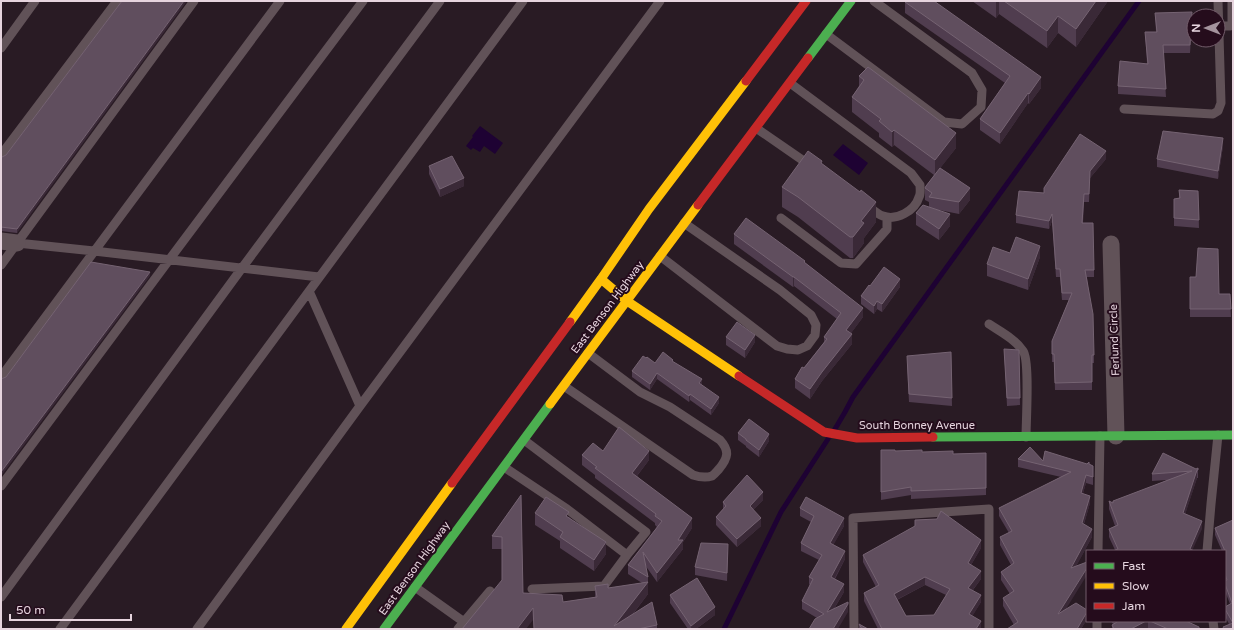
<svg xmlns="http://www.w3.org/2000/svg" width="1234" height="630" viewBox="0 0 1234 630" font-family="'Varela Round',sans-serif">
<rect width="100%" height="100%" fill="#291b24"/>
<path fill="#1e0233" d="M480,126L503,143L495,154L484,146L480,152L473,148L471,150L466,146L473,137L472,136Z
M843,144L868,163L859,175L833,155Z"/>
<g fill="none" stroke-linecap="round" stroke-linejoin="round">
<path stroke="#1e0233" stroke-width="5" d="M835,429L845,412L853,397L1139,1
M724,629L781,512L828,439"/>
<path stroke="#615258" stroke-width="9" d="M1218,26H1230L1232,24V1
M826,34L944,122L962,124L981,107L982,90L972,73L874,1
M1,48L35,1
M790,83L911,173L920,185C920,189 921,194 919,197C915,211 896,221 883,216C877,214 872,209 867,205
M1124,109L1213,114L1218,111L1221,103L1218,1
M756,128L811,166
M1,155L117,1
M781,218L841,263L856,264L887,229V217
M17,243L94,251L319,277
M660,256L777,346L787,349L798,350L807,346L815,335L816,325L811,315L780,290L684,223
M1,265L194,1
M309,291L360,406
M989,324C1001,332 1015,339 1023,351C1030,360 1026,422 1026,437
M1,377L280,1
M564,386L693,475C699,477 706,478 712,476C715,474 717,471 719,469C728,458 730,451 720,440L670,407L640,392L588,353
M504,467L567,509L627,555L646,532L524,440
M1,486L169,260L363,1
M1098,551L1100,436
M1207,551L1211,504L1218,435
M415,587L464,622
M532,589L604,586L627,555
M1,597L242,268L440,1
M1213,621L1214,629
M60,629L523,1
M197,629L360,406L660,1
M458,629L490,591
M854,629L853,518L989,509V629
M1097,629V621"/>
<path stroke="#615258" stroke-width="17" d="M1,241L17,243
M1111,244L1116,436"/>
<path stroke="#4caf50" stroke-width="9" d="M808,58L851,1
M933,437L1233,435
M384,629L550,404"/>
<path stroke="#ffc107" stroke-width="9" d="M601,279L627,301L739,376
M570,322L601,279L649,209L746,81
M550,404L698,205
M346,629L452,483"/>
<path stroke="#c62828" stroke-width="9" d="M746,81L806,1
M698,205L808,58
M739,376L824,432L857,438L933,437
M452,483L570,322"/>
</g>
<path fill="#503d4f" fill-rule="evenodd" d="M122,1L17,233L1,231V158L6,155Z
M972,1H1108L1076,47L1058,33L1047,48L999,14L996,18Z
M905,2L1041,88L1029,104L1028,103L1000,144L980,130V119L1005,83L905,13Z
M1155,13L1192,20L1190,53H1163L1166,97L1118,94V86L1147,63L1145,32H1156Z
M859,76L956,148L940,168L970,200L959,214L939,210L950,226L939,240L916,225V213L929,207V202L925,200V188L934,175L894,145L892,147L879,137V133L852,112V97L859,86Z
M1223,146L1218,179L1157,167V159Z
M1106,159L1090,178L1089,202H1084L1083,223L1094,270V277H1087L1094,355V363H1092V390H1055L1054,362H1052V341L1069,300H1062L1060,277H1056L1052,221L1049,229L1016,223V215L1044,193Z
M822,164L876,222L864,238V243L853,258H850L798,217L782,207V187Z
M429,166L464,186L440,197L429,174Z
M1179,190L1198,191L1199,228L1174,226V199L1179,198Z
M734,234L805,263L863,317L851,333L852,344L822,381L810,399L795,388V379L824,342V337L837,319L794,286L793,287L734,244Z
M1010,253L1040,257L1028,290L987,276V264Z
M1190,277L1219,294H1230L1231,317H1190Z
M870,286L900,287L882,312L877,309L874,314L861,304V296Z
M726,337L755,342L745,358L726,345Z
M1004,349L1019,350L1020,405L1007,406Z
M951,352L952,406L909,402L907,364Z
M646,358L655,363L673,362L702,385L719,403L711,415L690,400L689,402L657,379L650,390L632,377V371Z
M738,433L769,441L759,457L746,447V446L738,440Z
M881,450L895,451L953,454L986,453V495L911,499V495L881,500Z
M603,451L649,460L637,476L692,528L683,542V549L657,582L645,565L648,577V594L633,614L657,625V629H534L533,620L502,580V549H492V536L521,495L523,593L563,602L595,597V586L608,588L642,583L628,574V565L657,527L655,525V523L595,478V475L582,465V455Z
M1018,459L1089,465L1093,466V485L1086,483L1083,493L1090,503L1084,524L1092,537L1076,566L1066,609L1087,610V619L1081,629H1007L1014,625L1003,606V598L1010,594L1001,580V572L1011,565L1000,545V537L1009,533L999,516V508L1061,477L1018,467Z
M1198,470V478H1197L1185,514L1202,529L1115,550L1109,537V529L1115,526L1109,509V501L1113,503L1167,480L1152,481V474Z
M763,500L753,510L761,526L737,547L716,525V517L723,509V502Z
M800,508L844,526L833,545L845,559L835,579L844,592L834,609L848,612L817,618L802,609V601L810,585L809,584V577L819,560L801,551V543L811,522L800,516Z
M535,513L569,517L606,554L594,571L560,548V541L535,525Z
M1233,520V629H1223V627L1229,624L1225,616V607L1230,604L1225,591V551H1222L1215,535V528Z
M981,548L971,565L981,579L973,590L981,602L972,616L981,629H878L864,601V593L876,587L863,562V555ZM925,585L946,595L934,615L906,616L897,600Z
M728,552L727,581L695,575V567Z
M670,595L715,615L696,629H688L670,603Z
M1111,621H1186L1199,629H1150L1148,628L1146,629H1112V625L1113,624Z
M859,624L868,629H859Z"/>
<path fill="#3a2937" d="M184,1H187L17,233V229Z
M996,1H999V14L996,18Z
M1096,1H1108L1076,47V29Z
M1192,12V20L1190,53V45Z
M1058,16V33L1047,48V31Z
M1041,77V88L1029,104V94Z
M1028,93V103L1000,144V133Z
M894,130V145L892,147V132Z
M956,133V148L935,175V160Z
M1223,138V146L1218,179V171Z
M1106,151V159L1090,178L1089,202L1090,171Z
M464,178V186L440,197V189Z
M970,188V200L959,214V202Z
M876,202V222L864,238V243L853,258V237L861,221Z
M950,214V226L939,240V229Z
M1052,214V221L1049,229V221Z
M1040,246V257L1028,290V279Z
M150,272V276L1,476V472Z
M793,277H794V286L793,287Z
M900,279V287L882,312V304Z
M877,301V309L874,314V306Z
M863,308V317L846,340V330Z
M852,334V344L822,381L810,399V389L822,372Z
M755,335V342L745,358V350Z
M657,373V379L650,390V384Z
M702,379V385L699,383Z
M690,394V400L689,402V396Z
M719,397V403L711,415V409Z
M769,434V441L759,457V450Z
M649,451V460L632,482V473Z
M1197,470V478L1183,521V513Z
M1086,475V483L1081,500V493Z
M763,492V500L750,513V506Z
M1090,496V503L1082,530V523Z
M692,518V528L683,542V549L657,582V573Z
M761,518V526L737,547V539Z
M844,518V526L830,551V543Z
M1202,521V529L1192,551L1190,549Z
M1092,529V537L1071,576V568Z
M981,540V548L968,570V563Z
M606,542V554L594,571V560Z
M845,551V559L831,585V577Z
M1087,568V575L1058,622V614Z
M981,571V579L968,596V588Z
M925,577V585L894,601V594Z
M648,582V594L621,629L614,626Z
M844,584V592L827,620V612Z
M981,595V602L969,622V614Z
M848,604V612L838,629H833Z
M715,607V615L696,629H691V626Z
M533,608V620L526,629H517Z
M1087,612V619L1081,629H1077Z
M981,621V629H976Z
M1146,621H1148V628L1146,629H1131Z"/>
<path fill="#604e5e" stroke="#756372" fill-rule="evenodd" d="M122,1H184L17,229L1,227V158L2,157L6,155Z
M906,1H934L1041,77L1029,94L1028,93L1000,133L980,119L1010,76L905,2Z
M1004,1H1096L1076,29L1058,16L1047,31Z
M1192,12L1190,45H1163L1166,89L1118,86L1120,61L1148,64L1145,32H1157L1155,13Z
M868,67L956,133L935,160L894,130L892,132L879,121L881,119L852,97L864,80L859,76Z
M1163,131L1223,138L1218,171L1157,159Z
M1080,134L1106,151L1090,171L1089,194H1084L1082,223H1093L1094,270H1085L1093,314L1094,355H1092V382L1055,383L1054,354H1052V341L1072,293H1062L1060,269H1056L1052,214L1049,221L1016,215L1019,191L1044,193V188Z
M808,151L822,161L821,163L860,192L861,190L876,202L861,221L864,223L853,237H850L798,197L782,187Z
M452,156L464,178L440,189L429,166Z
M940,168L970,188L959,202L929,197L932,193L925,188L926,186Z
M1179,190L1198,191L1199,220L1174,218V199L1180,198Z
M923,205L950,214L939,229L916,213Z
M746,218L805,261L804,262L863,308L846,330L852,334L822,372L810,389L795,379L802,367L804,368L827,339L824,337L841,313L794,277H793L734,234Z
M1016,237L1040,246L1028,279L987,264L993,247L1010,253Z
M1198,248L1218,249L1219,294H1230L1231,309H1190V277H1196Z
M91,262L150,272L1,472V379L6,377Z
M884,267L900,279L882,304L877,301L874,306L861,296L869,285L870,286Z
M737,322L755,335L745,350L726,337Z
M1004,349L1019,350L1020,398H1007Z
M663,352L673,360L672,361L702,379L699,383L719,397L711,409L690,394L689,396L657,373L650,384L632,371L643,356L646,358L647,357L655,363Z
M951,352L952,398L909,394L907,356Z
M749,419L769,434L759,450L746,440V439L738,433Z
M619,427L649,451L632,473L692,518L678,540H683L657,573L643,552L648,577L628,565L662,521L655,516L656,514L595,468L597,467L582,455L593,443L603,451Z
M1030,447L1043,461L1045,451L1087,464L1089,462V464L1093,466V477L1086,475L1081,493L1090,496L1082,523L1092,529L1071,568L1087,562V568L1058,614L1076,603L1087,610V612L1077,629H1007L1018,622L1003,598L1014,591L1001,572L1014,563L1000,537L1012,531L999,508L1071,472L1018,459Z
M881,450H895V451L922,450V452L953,451V454L986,453V488L911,491V487L881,492Z
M1163,453L1196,469L1198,468V470H1197L1183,513L1202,521L1190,549L1194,551H1113L1118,549L1109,529L1118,525L1109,501L1113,503V501L1192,471L1152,474Z
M747,475L763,492L750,506L761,518L737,539L716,517L726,506L723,502Z
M521,495L523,593L562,595L563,602L597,597L595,586L608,584V588L648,582L614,626L652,602L657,625L638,629H534L533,608L517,629H462L502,580V537L492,536Z
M546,497L569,512L566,516L606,542L594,560L560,537L563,532L535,513Z
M806,497L844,518L830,543L845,551L831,577L844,584L827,612L848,602V604L833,629H809L815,619L824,614L802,601L813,579L809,577L822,555L801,543L814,516L800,508Z
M941,511L981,540L968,563L981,571L968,588L981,595L969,614L981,621L976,629H882L864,593L879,585L863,555L915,526V520L937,519ZM925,577L950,589L934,615L906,616L894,594Z
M1233,520V629H1224L1223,627L1233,623L1225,609V607L1232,603L1225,584V581L1227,580L1225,574V551L1215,528Z
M701,543L728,544L727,573L695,567Z
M697,578L715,607L691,626L670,595Z
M1116,621H1146L1131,629H1114L1112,625L1117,622Z
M1150,621H1186L1199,627V629H1168Z
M859,624L868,629H862Z"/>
<g text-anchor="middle" stroke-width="4" stroke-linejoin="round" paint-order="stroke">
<g font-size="11" fill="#e6d4de" stroke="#250c1c">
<text transform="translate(607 307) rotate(-53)" y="4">East Benson Highway</text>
<text transform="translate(1114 340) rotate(-92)" y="4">Ferlund Circle</text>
<text x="917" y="429">South Bonney Avenue</text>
<text transform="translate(414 568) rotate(-54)" y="4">East Benson Highway</text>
</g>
</g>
<rect width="1234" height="630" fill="none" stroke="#e6d4de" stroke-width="4"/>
<rect x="1086" y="550" width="140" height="72" fill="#250c1c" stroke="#725c6a"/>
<rect x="1094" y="563" width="20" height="6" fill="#4caf50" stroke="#725c6a"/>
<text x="1122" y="570" font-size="12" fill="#e6d4de">Fast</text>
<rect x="1094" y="583" width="20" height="6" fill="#ffc107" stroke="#725c6a"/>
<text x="1122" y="590" font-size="12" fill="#e6d4de">Slow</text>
<rect x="1094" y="603" width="20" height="6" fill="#c62828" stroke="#725c6a"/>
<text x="1122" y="610" font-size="12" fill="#e6d4de">Jam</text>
<g transform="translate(1206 28) rotate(270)"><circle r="19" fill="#250c1c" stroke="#725c6a"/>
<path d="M0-3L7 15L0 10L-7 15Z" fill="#a4939d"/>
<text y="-6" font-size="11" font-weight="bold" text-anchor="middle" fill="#e6d4de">N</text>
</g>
<path d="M10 614v6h121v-6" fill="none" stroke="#e6d4de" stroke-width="2"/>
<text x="16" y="614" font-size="12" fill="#e6d4de" stroke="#250c1c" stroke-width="3" paint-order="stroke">50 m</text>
</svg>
